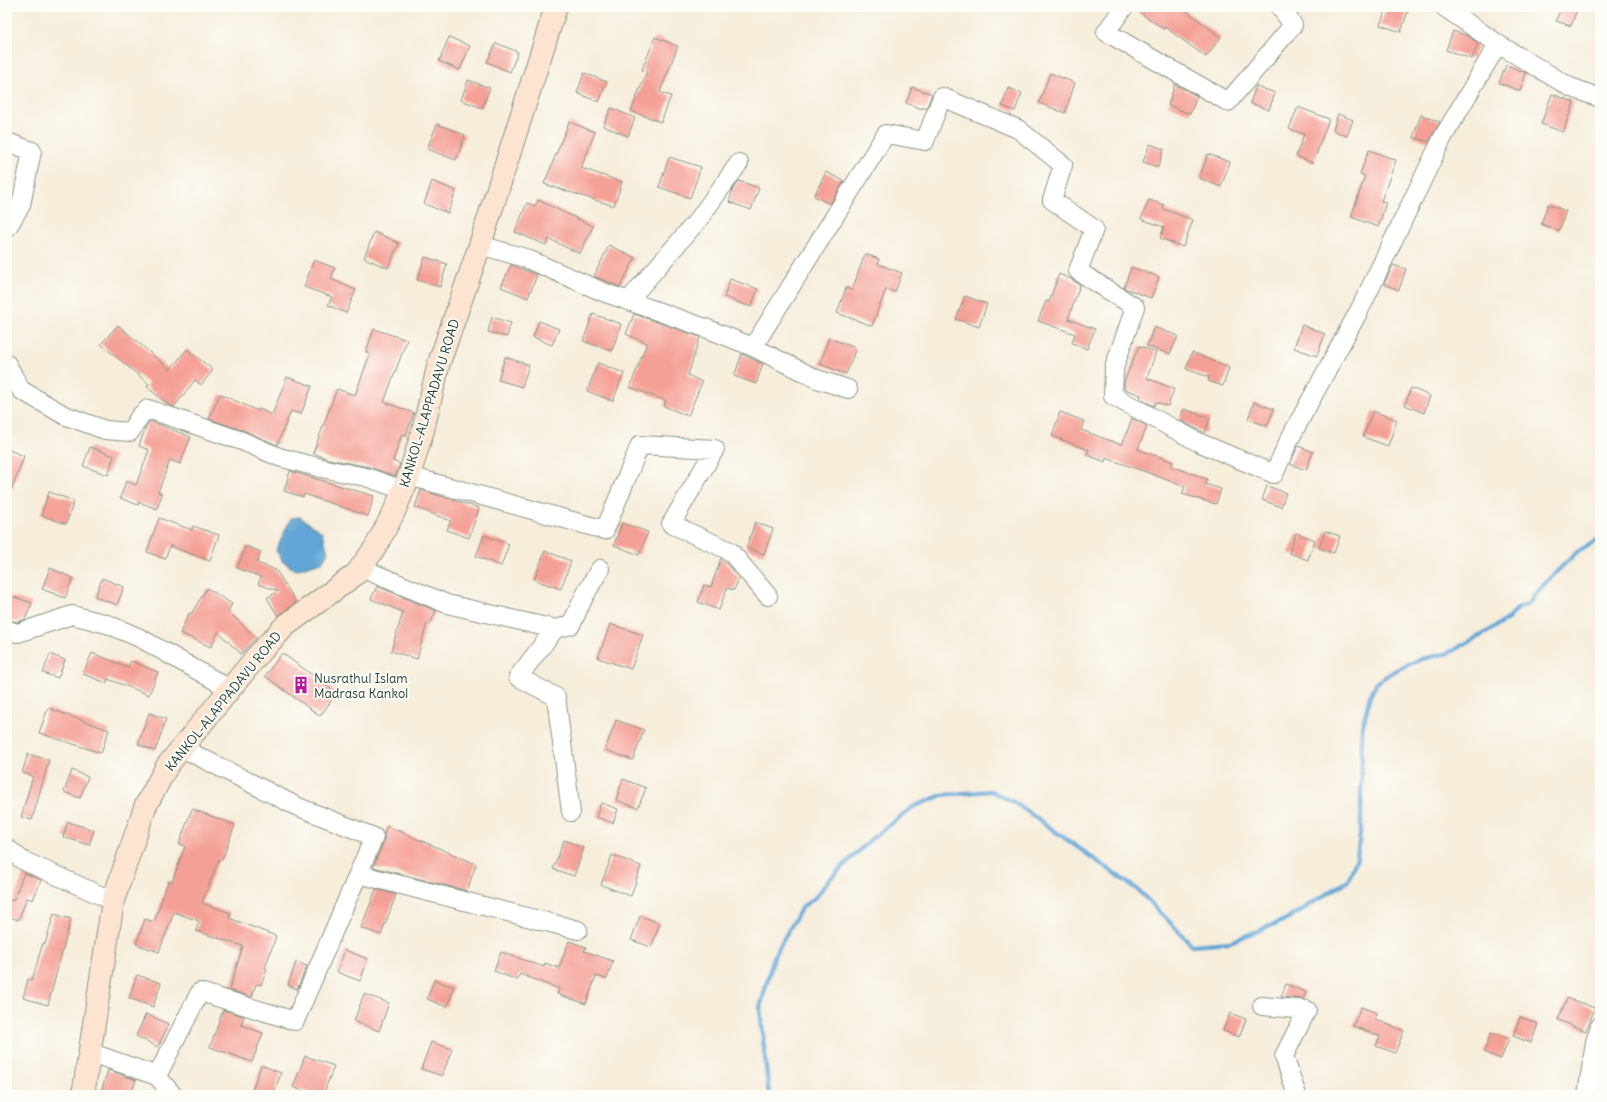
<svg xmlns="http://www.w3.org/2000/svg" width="1607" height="1102" viewBox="0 0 1607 1102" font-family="Delius,sans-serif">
<rect width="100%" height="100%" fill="#fdfcf7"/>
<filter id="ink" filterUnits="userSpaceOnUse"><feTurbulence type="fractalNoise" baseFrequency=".025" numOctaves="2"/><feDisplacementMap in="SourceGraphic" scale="8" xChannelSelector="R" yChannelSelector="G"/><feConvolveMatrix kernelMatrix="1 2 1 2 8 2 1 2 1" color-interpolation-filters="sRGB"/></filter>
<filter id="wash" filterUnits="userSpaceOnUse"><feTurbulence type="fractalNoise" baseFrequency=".012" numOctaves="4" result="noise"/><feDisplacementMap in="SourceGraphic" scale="16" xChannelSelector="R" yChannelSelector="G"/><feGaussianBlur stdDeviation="0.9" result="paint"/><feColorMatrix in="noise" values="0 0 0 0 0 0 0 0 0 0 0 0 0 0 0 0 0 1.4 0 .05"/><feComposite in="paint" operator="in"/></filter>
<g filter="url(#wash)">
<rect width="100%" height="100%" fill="#f6edda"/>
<path fill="#60a5d5" stroke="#407184" d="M300,517L322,532L328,552L322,562L295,570L282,561L276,550L291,518Z"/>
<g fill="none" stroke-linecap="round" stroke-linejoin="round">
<path stroke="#60a5d5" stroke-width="4.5" d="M769,1095L760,1008L774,956L802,907L816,897L828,881L870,840L913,807L942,795L991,791L1015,803L1138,890L1192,945L1230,942L1285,920L1348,881L1357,858L1361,825L1362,728L1370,696L1377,682L1398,669L1421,659L1448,653L1489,631L1509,618L1517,609L1528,604L1546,582L1577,552L1600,539"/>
</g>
<g id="blocks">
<path fill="#f5a096" d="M1134,7H1181L1221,37L1206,57L1165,27L1164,29L1134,9Z
M1387,7H1396L1408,11L1401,32L1380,25Z
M1561,7H1578L1571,26L1556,21Z
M1453,31L1468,36L1478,43L1472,59L1446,50Z
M449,37L470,46L460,70L439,61Z
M655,37L678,46L660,92L671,96L661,122L631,111L647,71L642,70Z
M496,43L518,52L510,72L487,62Z
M1506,65L1526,73L1520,91L1499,83Z
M584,73L607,82L599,102L577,93Z
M1050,73L1075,83L1065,113L1039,103Z
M468,80L490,88L482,108L461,100Z
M1175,84L1197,96L1190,114L1168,105Z
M1256,86L1275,93L1269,110L1250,103Z
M912,87L932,94L926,109L923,107L922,109L906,103Z
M1008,88L1022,93L1015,111L1002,106Z
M1552,94L1574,102L1563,132L1541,124Z
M1298,107L1329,119L1313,163L1296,156L1304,134L1289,129Z
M611,108L635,118L628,136L603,126Z
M1338,114L1353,120L1347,136L1333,130Z
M1421,115L1440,122L1429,142L1413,137Z
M569,122L595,132L581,168L622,182L614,206L544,184Z
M437,124L465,135L456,160L427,149Z
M1150,144L1164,149L1158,167L1143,162Z
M1369,150L1396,160L1381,201L1386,203L1378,227L1351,217L1365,176L1360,174Z
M1208,154L1230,162L1221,187L1199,178Z
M669,157L701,167L690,198L659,187Z
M826,172L844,181L830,204L814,196Z
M432,181L456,191L448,213L424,204Z
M739,181L759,188L751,210L729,202L733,189Z
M538,200L593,226L580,254L549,239L546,245L515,232L527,203L535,206Z
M1149,200L1164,205L1163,209L1193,220L1183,247L1160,238L1164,227L1141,219Z
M1548,204L1566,211L1559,231L1541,224Z
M374,232L399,243L388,268L364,258Z
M609,245L635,258L620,287L594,276Z
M865,254L879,259L878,264L902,273L895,292L886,289L872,326L837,313L846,288L852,290Z
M425,257L447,264L440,287L417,280Z
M314,260L335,268L331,279L356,290L346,313L328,305L332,297L304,287Z
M511,265L537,275L528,298L501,287Z
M1393,265L1406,269L1399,290L1384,284Z
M1131,267L1159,277L1151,298L1124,288Z
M1059,274L1071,279L1080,285L1068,319L1095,329L1087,349L1072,343L1075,334L1038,321L1046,301L1049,302Z
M730,279L758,289L751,307L724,297Z
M965,296L987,304L979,327L956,319Z
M593,314L621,324L612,351L583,341Z
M634,314L700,337L688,375L702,382L688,416L664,406L666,401L630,387L647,343L626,334Z
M492,317L511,323L507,337L488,332Z
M539,321L559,329L552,345L533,337Z
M118,325L170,370L187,349L213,370L201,385L195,380L174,407L169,405L147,387L149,384L101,344Z
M1302,325L1325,334L1317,356L1294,348Z
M1154,327L1178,336L1170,354L1147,346Z
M374,329L407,340L384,402L414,413L406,435L402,434L393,461L400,464L395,476L369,467L328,459L313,453L337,389L355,395L370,354L366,352Z
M829,338L856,348L846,374L820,364Z
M1139,346L1156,352L1147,378L1174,389L1168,406L1156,402L1154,406L1140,399L1141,395L1124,389V382Z
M1192,352L1229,368L1223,386L1208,381L1209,377L1186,369Z
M742,354L763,364L756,384L734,376Z
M505,357L529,365L522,387L498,380Z
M598,363L624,373L613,401L587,391Z
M287,377L312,386L301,414L291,411L277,445L245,431L209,419L220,394L258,411L259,409L272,415Z
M1411,388L1430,396L1424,413L1405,405Z
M1254,402L1274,409L1267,426L1248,419Z
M1184,409L1210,418L1205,433L1179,420Z
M1373,411L1397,420L1388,446L1363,437Z
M1060,412L1084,421L1081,430L1122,445L1132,418L1147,426L1138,449L1173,462L1171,466L1207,479L1205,484L1221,489L1216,504L1182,494L1185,487L1152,474L1106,458L1105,462L1087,455L1089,450L1052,436Z
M150,421L191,437L180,464L170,460L158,492L162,494L157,509L139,502L138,505L120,498L126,481L136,485L149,450L139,446L146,426Z
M1298,446L1313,452L1306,470L1290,464Z
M90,447L114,456L108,475L83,466Z
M7,449L24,456L8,499L7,498Z
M290,471L374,496L368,516L304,494L303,497L284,491Z
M1267,486L1286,493L1281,507L1262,500Z
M421,490L479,508L469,538L447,530L451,521L415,507Z
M49,492L74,501L66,524L41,515Z
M159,518L192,530L193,526L219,535L210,561L170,546L165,559L147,552Z
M755,522L773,529L764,554L746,548Z
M622,523L648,532L639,555L614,545Z
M1325,531L1340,536L1334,553L1319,548Z
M1296,533L1315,540L1308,560L1289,553Z
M484,535L509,544L501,566L476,556Z
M246,546L261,552L257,563L276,570L296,602L278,616L267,598L278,591L258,584L261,577L237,568Z
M545,551L571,561L561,589L534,580Z
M721,558L739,578L734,590L727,588L719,610L698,602L704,585L711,587Z
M50,568L73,578L65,598L42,589Z
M102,578L124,587L117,605L95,597Z
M377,586L436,611L430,624L427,623L417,659L391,651L403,612L371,599Z
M207,588L232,604L228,611L256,638L241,654L218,632L211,647L180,633L189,613L191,614Z
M11,596L32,603L25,619L18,622L7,620V607Z
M610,624L643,635L631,669L598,658Z
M92,653L128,667L131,661L158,672L149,695L108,679L106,683L83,674Z
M282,653L337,693L320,716L265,676Z
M50,654L65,660L58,678L43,673Z
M48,708L109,730L101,753L39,733Z
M149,713L166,719L155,751L138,744Z
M616,720L644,730L633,760L605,750Z
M28,754L49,760L32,820L21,817L33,776L22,773Z
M72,770L88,777L80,798L64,792Z
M623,779L646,788L638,808L616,800Z
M601,803L618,809L613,823L596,817Z
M192,809L235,825L222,860L219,859L202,903L231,913L229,918L276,936L265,968L267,969L261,985L256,984L252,997L229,990L243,946L196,931L199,921L174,912L159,952L136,944L145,919L154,922L168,881L172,882L185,846L179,844Z
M68,822L94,830L89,845L63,837Z
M387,826L476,864L467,891L373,867L384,841V834Z
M564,840L584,848L574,876L553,869Z
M612,855L641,866L631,896L601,885Z
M24,873L41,880L33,900L27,898L18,920L7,916V898L13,901Z
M376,889L396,895L381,935L361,928Z
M54,914L71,919L48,1005L23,998L28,979L32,980L43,943L45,944Z
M640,916L660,923L651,947L631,940Z
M569,941L586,947L584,951L613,961L607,979L596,976L586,1004L557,994L559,989L520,974L517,980L494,971L501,952L544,967L545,963L559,968Z
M345,950L368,959L360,981L337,972Z
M296,962L307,966L297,989L288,985Z
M137,975L161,983L153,1007L129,998Z
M434,980L454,987L447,1007L427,999Z
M1286,984L1306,992L1303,999L1281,997Z
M364,994L389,1003L379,1031L354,1021Z
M1567,998L1595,1008L1586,1031L1558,1020Z
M1361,1007L1377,1013L1375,1019L1404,1031L1395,1053L1376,1046L1380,1036L1353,1026Z
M223,1010L244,1016L241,1025L263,1033L252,1062L210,1047Z
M1230,1013L1246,1019L1239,1037L1223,1031Z
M146,1014L169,1024L158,1047L136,1036Z
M1520,1017L1538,1024L1531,1043L1513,1036Z
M1491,1033L1509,1039L1501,1059L1484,1052Z
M431,1042L452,1049L442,1076L421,1069Z
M305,1056L334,1066L323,1095H314L293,1087Z
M261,1065L281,1073L273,1095H264L252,1091Z
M108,1070L136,1080L131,1095H100Z"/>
</g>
</g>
<g filter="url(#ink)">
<use href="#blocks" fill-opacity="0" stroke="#8a9587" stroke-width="1"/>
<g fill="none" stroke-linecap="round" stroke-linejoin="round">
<g stroke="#8a9587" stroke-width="20">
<path id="street" d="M1124,7L1106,32L1228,102L1293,25L1280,7
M1444,7L1498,44L1570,87L1600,98
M7,142L32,151L21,205L7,228
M480,245L525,258L603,292L708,329L753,347L817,379L848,389
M628,301L698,220L739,163
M753,347L886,134L925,141L942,97L1018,129L1063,165L1052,200L1094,229L1078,271L1135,307L1114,368L1113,396L1198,442L1274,474L1289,440L1360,309L1443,137L1498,44
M7,364L21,390L64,415L105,430L130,432L140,416L148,409L242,441L279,457L321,468L366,477L403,490
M409,476L605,530L640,445L715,449L671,524L730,551L768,596
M361,568L447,604L555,629L571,625L585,595L600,569
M555,629L518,677L556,697L571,812
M7,630L18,633L72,615L107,624L140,638L230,689
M7,848L22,860L113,901
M358,874L578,930
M1262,1006L1307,1010L1284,1056L1297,1095
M89,1052L157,1076L200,992L295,1021L374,837L296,806L182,748
M157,1076L173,1095
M1587,1095L1595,1042L1600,1026"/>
</g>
<g stroke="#8a9587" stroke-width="24">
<path id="secondary" d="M83,1095L113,901L145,807L167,766L257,656L285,626L356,574L375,548L394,512L409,476L423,430L439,363L480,245L556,7"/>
</g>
<use href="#street" stroke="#fff" stroke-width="18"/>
<use href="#secondary" stroke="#fde4d1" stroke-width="22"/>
</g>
</g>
<defs>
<g id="building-bare" transform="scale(1.38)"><path d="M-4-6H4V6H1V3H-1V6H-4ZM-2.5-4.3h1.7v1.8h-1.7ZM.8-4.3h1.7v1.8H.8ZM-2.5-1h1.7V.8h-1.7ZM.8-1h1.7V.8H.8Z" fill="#b5179e" stroke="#fdfcf7" stroke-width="2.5" paint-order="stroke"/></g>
</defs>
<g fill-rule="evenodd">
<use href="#building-bare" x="301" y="685"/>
</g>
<g text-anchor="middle" stroke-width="4" stroke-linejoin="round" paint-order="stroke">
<g font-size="13" fill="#1f3d34" stroke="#fdfcf7">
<text transform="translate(429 403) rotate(-73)" y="5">KANKOL-ALAPPADAVU ROAD</text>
<text transform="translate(223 701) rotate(-51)" y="5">KANKOL-ALAPPADAVU ROAD</text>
</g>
<g font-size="13" fill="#1f3d34" stroke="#fdfcf7" text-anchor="start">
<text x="314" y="683">Nusrathul Islam<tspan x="314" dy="15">Madrasa Kankol</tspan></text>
</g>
</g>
<rect width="1607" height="1102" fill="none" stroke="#fdfcf7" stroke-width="24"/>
</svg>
